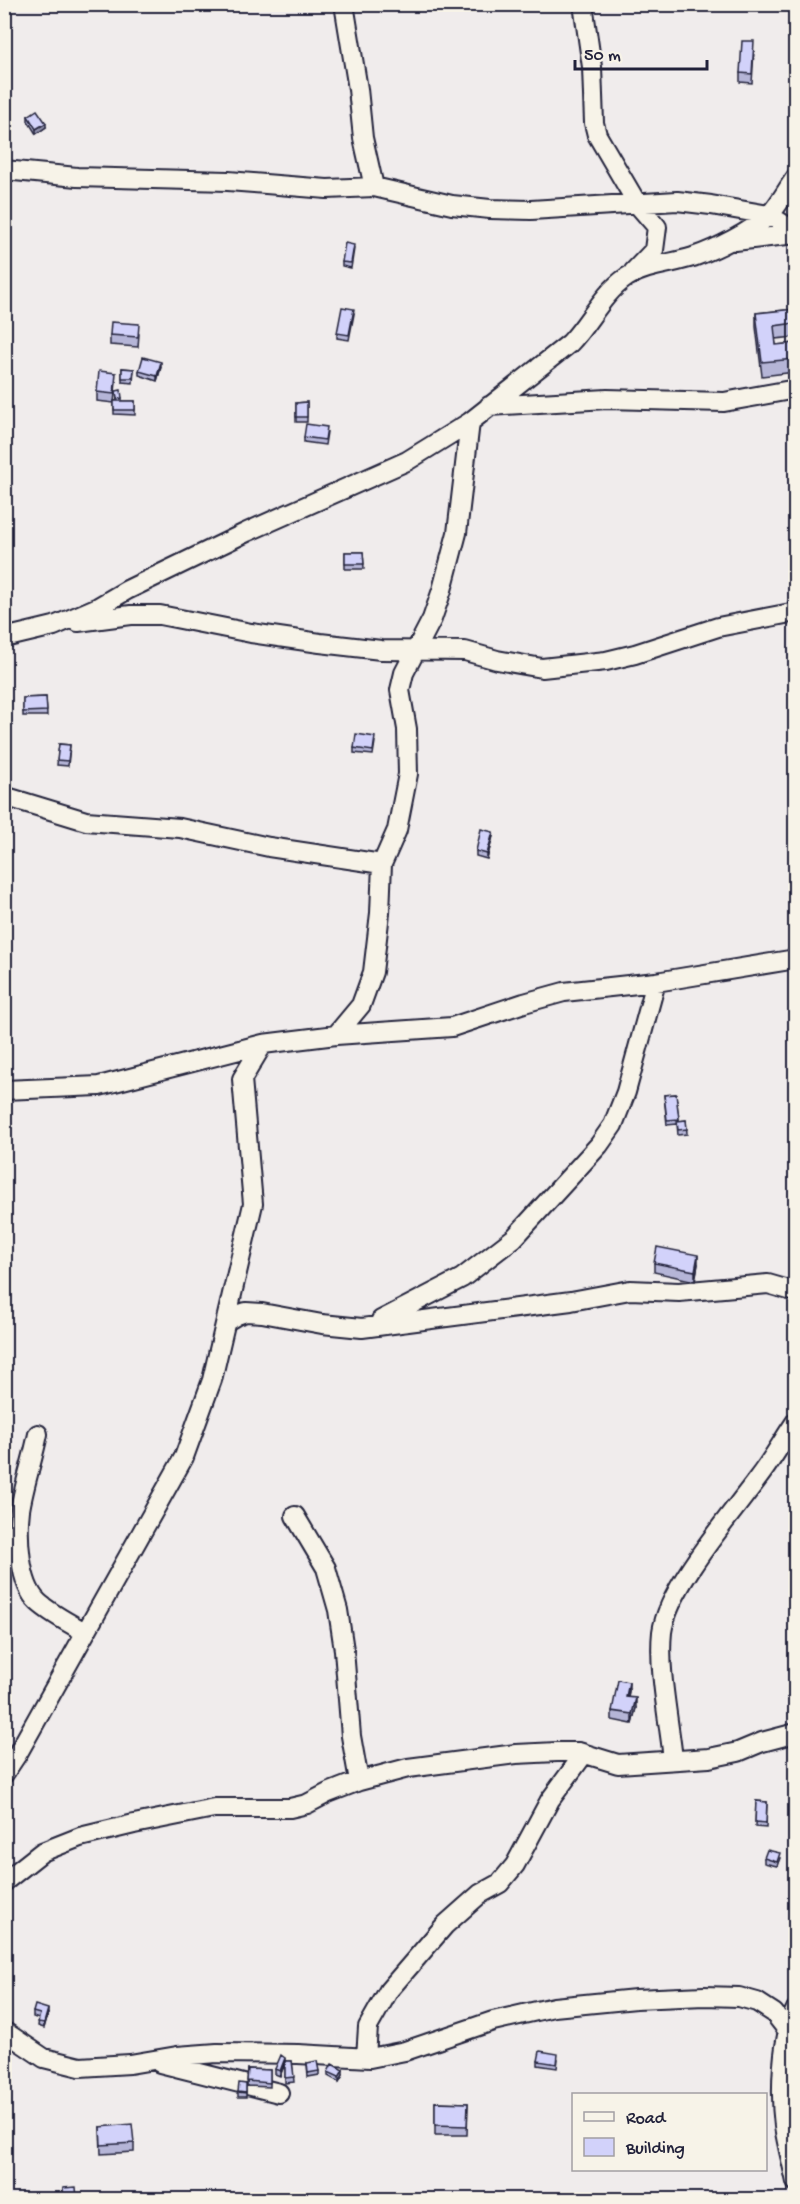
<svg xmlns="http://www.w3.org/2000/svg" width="800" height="2204" viewBox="0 0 800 2204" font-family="'Gochi Hand',sans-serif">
<rect width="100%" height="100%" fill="#f0ecec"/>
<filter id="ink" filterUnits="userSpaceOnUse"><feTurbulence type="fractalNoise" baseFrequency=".0167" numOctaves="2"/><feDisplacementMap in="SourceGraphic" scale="12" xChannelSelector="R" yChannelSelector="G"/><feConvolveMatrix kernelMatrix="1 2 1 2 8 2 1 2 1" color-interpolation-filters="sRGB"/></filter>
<g filter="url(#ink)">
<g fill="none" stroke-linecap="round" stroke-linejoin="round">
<g stroke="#22223b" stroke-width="22">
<path id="street" d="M344,4L358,89L363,138L374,187
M583,4L592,67L594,123L597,135L638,205L657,227L654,250L633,272
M4,170L77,177L228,181L327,189L374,187L452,205L490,209L531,210L677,201L711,205L769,215L796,232
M735,241L796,234
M489,406L607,399L724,402L796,389
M78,622L131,615H160L251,633L320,643L381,650L465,651L497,660L542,668L606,661L635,654L718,627L796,612
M4,638L54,626L98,607L127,590L247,532L407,461L470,422L570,343C590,322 602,294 627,277C647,265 671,264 693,257C716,249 751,232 769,215C779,205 787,189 796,177
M4,796L86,821L180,828L269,847L382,864
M336,1035L361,1005L373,972L380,913L382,864L397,830L408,774L407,729L400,690L404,673L432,619L442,590L457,533L470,422
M4,1090L99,1086L263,1044L336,1035L452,1027L524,1003L564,992L656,982L796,959
M381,1320L462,1278L514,1238L599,1145L613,1125L626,1092L656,982
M227,1321L237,1315L246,1312L262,1313L322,1324L362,1328L571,1301L630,1290L679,1292L768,1284L796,1292
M38,1434C33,1459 24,1485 20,1510C17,1535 19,1584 38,1602C51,1614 70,1623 84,1632
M295,1516L326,1568L338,1610L344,1650L351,1736L359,1781
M673,1759C669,1721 658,1669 662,1632C668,1587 731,1515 758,1478C772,1460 783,1440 796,1421
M4,1774L18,1753L184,1457L212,1380L253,1204L242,1079L263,1044
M4,1882L42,1852L80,1837L134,1824L214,1808H290L307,1804L328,1793L359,1781L408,1768L516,1754L557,1752H579L618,1764L709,1758L738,1752L762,1742L796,1733
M796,2009C781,2037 780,2095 784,2126C787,2145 792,2163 796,2182
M4,2031L44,2058L80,2067L130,2064L177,2056L217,2053L298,2054L370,2058L405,2051L493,2021L554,2007L636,1999L704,1996L739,1997L757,2002L774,2013L788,2031
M366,2057L368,2027L389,1990L445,1925L480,1894L500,1883L515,1865L550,1800L584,1754
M160,2063L279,2093"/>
</g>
<use href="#street" stroke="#f7f3e8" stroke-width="18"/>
</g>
<path fill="#b5b5d7" stroke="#22223b" stroke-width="1.5" d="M754,51L752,83L740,82V73Z
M28,116L46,127L36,134L28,121Z
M354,249L351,268L342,266V262Z
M795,309V337L775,339L776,345L795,343V372L762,376L756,327V313Z
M354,314L349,340L337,338V333Z
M139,334L138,347L110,345V335Z
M161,367L157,381L139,375V371Z
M122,368L134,369L133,383L122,382Z
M116,382L114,403L97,401V392Z
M116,391L122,398V401H135V415L114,414V401H117Z
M307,402V422H296V403Z
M327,432L325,445L304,442V437Z
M345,552H363L364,569H345Z
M46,697L47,716H23V698Z
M375,742L373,755L354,753V748Z
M59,744L70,745L68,766L57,765Z
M493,836L487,859L476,856V851Z
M676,1094L679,1121L686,1120L687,1134L678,1135L677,1124L667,1125L664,1095Z
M654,1263L698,1264L695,1281L654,1272Z
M629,1691L628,1697L636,1708L632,1724L612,1720V1711Z
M756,1801L767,1802L766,1828L755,1827Z
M764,1858H780L777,1866L764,1863Z
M33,2012L48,2014L44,2028L38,2026L39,2019L33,2017Z
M558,2059L557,2068L538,2065V2061Z
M285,2061H292L294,2082L285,2083V2064L280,2076L275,2074V2069Z
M307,2063L319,2071V2075L308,2077Z
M248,2069L270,2070V2087L247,2086Z
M328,2072L343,2075L339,2082L328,2076Z
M246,2084V2097H238V2092Z
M435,2102L468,2103L467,2135H435Z
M100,2127L134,2143V2152L101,2154Z"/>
<path fill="#9393af" stroke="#22223b" stroke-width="1.5" d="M46,123V127L36,134V129Z
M161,362V367L157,381V376Z
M493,832V836L487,859V854Z
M698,1255V1264L695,1281V1271Z
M629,1682V1691L626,1706V1697Z
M636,1698V1708L632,1724V1714Z
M48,2009V2014L44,2028V2023Z
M285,2058V2062L280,2076V2071Z
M343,2070V2075L339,2082V2077Z"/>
<path fill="#d2d2fa" stroke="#22223b" stroke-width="1.5" d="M742,41H754L752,74L740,73Z
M37,110L46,123L36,129L28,116Z
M345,243L354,245L351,263L342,262Z
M342,307L354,309L349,335L337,333Z
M795,309V323L774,326L776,345L795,343V359L762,362L756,313Z
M111,322L139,324L138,337L110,335Z
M143,357L161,362L157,376L139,371Z
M122,368L134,369L133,378H122Z
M99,371L116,373L114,394L97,392Z
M121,390L122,398L117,399L116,391Z
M114,401H135V410H114Z
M307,402V417H296V403Z
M306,424L327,427L325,440L304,437Z
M345,552H363L364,564H345Z
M46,697L47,711L23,712V698Z
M356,734L375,737L373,751L354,748Z
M59,744L70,745L68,761L57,760Z
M481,829L493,832L487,854L476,851Z
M676,1094L679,1119L667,1120L664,1095Z
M686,1120L687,1129L678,1130L677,1121Z
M657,1247L698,1255L695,1271L654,1263Z
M618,1680L629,1682L626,1697L636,1698L632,1714L612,1711Z
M756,1801L767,1802L766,1823L755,1822Z
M767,1850L780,1853L777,1862L764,1858Z
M35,2005L48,2009L44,2023L38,2022L40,2014L33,2012Z
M540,2051L558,2054L557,2064L538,2061Z
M281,2055L285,2058L280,2071L275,2069Z
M285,2061H292L294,2077L285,2078Z
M317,2061L319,2071L308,2073L307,2063Z
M332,2064L343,2070L339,2077L328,2072Z
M248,2069L270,2070V2083L247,2081Z
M239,2083L246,2084V2093L238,2092Z
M435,2102L468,2103L467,2126L435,2125Z
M132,2124L134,2143L101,2145L100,2127Z
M76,2187L77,2199H64L63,2188Z"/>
</g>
<rect width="800" height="2204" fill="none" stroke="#f7f3e8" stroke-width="24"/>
<rect x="12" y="12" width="776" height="2180" fill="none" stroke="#22223b" stroke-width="2" filter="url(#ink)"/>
<rect x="572" y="2093" width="195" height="78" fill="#f7f3e8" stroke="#a29fa3" stroke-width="1.5"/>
<rect x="584" y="2112" width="30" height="9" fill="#f7f3e8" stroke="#a29fa3" stroke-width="1.5"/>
<text x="626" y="2123" font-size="18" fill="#22223b">Road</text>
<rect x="584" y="2138" width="30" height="18" fill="#d2d2fa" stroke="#a29fa3" stroke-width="1.5"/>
<text x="626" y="2153" font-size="18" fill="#22223b">Building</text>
<path d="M575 60v9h132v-9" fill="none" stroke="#22223b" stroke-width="3"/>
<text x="584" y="60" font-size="18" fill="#22223b" stroke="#f7f3e8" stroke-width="4.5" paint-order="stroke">50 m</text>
</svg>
